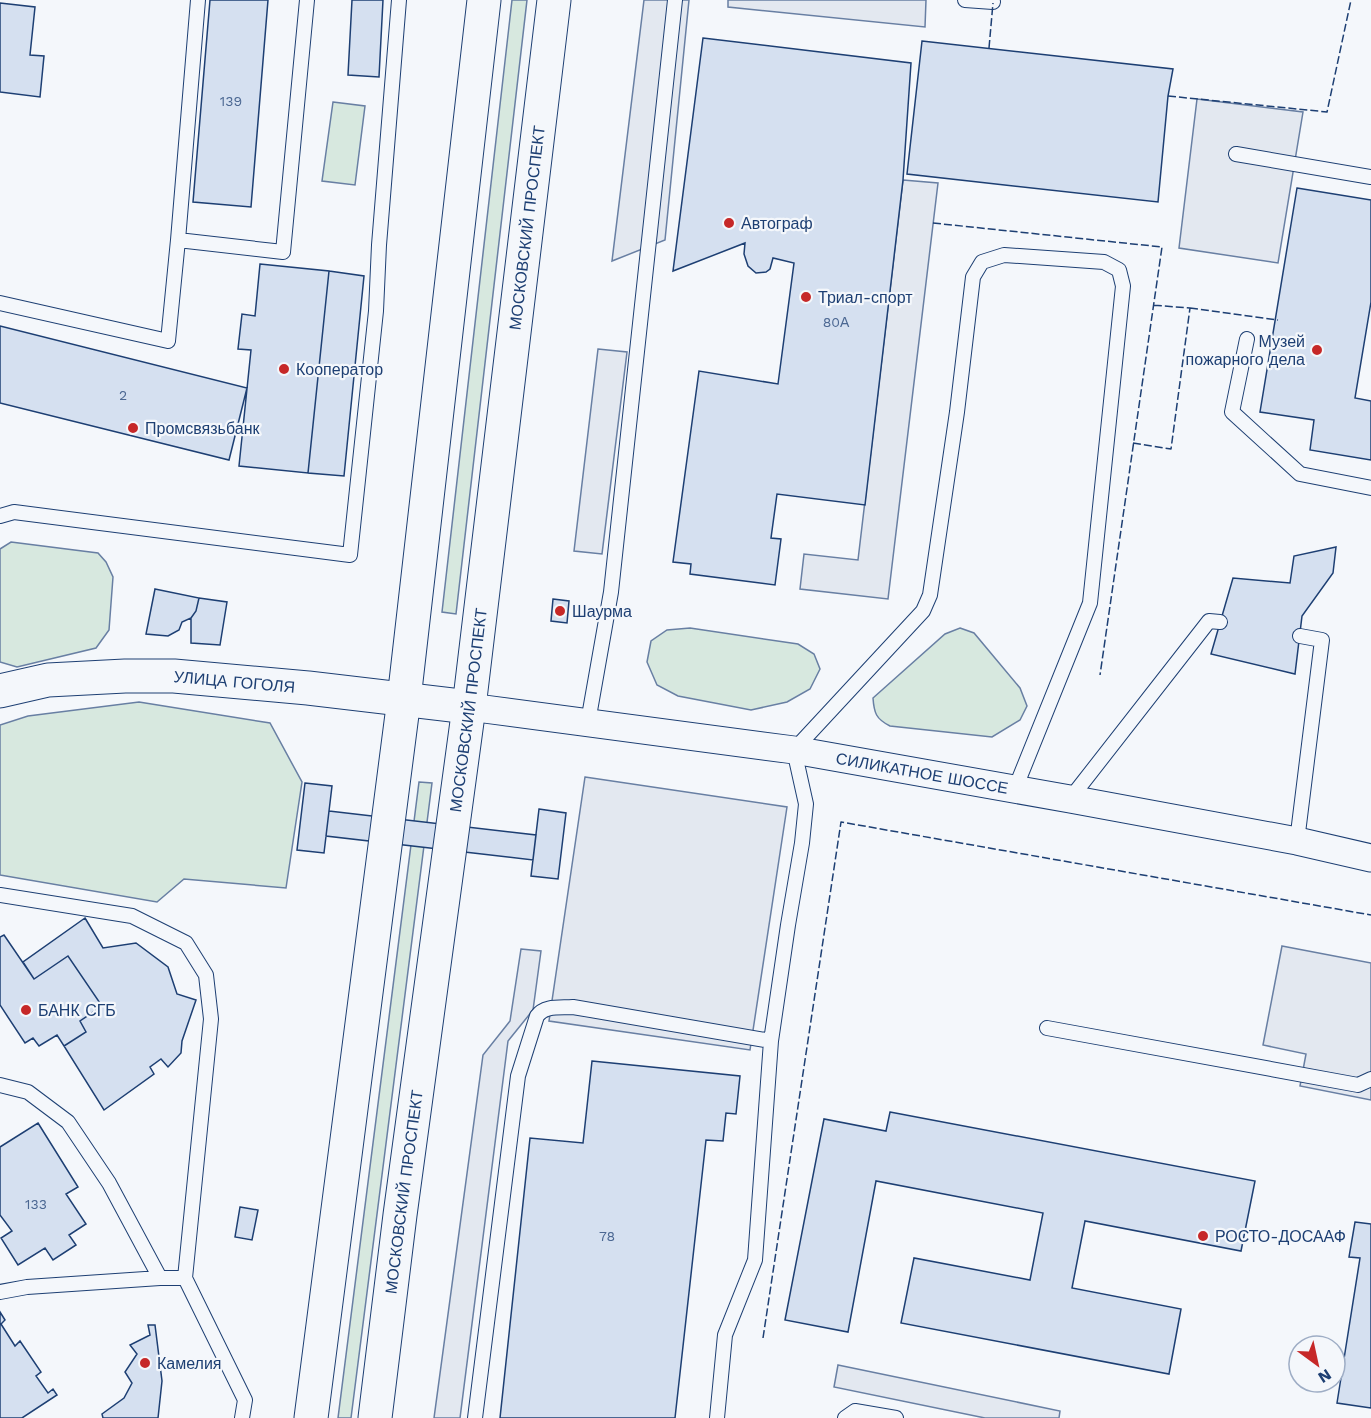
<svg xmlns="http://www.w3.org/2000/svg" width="1371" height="1418" viewBox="0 0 1371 1418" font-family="'Work Sans',sans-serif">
<rect width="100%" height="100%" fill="#f4f7fb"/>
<path fill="#d7e8df" stroke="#687fa3" stroke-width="1.5" d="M512,0H527L456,614L442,612Z
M333,102L365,106L355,185L322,181Z
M11,542L98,553L106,562L113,577L109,630L96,648L17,667L0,662V549Z
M690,628L798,644L814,654L820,669L810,689L787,702L751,710L678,696L657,685L647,662L651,641L667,630Z
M960,628L974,633L1020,688L1027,706L1020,720L992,737L890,726C876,719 874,713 873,698L945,634Z
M139,702L270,723L302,782L286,888L184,879L157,902L0,875V725L28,716Z
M419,782L432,783L351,1418H338Z"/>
<path fill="#e3e8f0" stroke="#687fa3" stroke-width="1.5" d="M644,0H689L665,240L612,261Z
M728,0H926L925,27L728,7Z
M1197,99L1303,112L1278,263L1179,248Z
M903,180L938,183L888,599L800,589L804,554L858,560Z
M598,349L627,352L602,554L574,551Z
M585,777L787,807L750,1050L549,1021Z
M1282,946L1371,963V1100L1300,1086L1306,1054L1263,1045Z
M521,949L541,951L533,1010L508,1041L460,1418H434L483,1055L510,1021Z
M838,1365L1060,1411L1059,1418H985L834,1387Z"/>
<path fill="#d5e0f0" stroke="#1d3f73" stroke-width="1.5" d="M210,0H268L251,207L193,202Z
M352,0H383L379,77L348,75Z
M0,3L35,7L30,55L44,56L40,97L0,92Z
M703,38L911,63L903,180L865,505L777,494L771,538L781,539L775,585L690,574L691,564L673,562L699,371L778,384L794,263L773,258L770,269L766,272L756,273L748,266L744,254L745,243L673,271Z
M922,41L1173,69L1168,96L1158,202L907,174Z
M1297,188L1371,200V302L1355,398L1371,401V460L1310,450L1314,420L1260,412Z
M260,264L329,271L308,473L239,466L251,350L238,349L242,314L255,316Z
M329,271L364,276L344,476L308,473Z
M0,326L247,388L229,460L0,403Z
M1336,547L1333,573L1302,616L1295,674L1211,654L1233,578L1290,583L1294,556Z
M155,589L199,598L196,611L191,618L182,622L179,630L168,636L146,634Z
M199,598L227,602L220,645L191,643V618L196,611Z
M553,599L569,601L567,623L551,621Z
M305,783L332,786L324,853L297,850Z
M539,809L566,813L558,879L531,876Z
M329,811L536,835L533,860L326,836Z
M85,918L103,948L136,943L168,967L177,994L196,1000L182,1041L181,1053L168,1067L161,1059L150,1067L154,1074L104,1110L64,1046L86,1032L80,1021L102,1006L68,956L34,979L23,962Z
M4,935L34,979L68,956L102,1006L80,1021L86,1032L64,1046L57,1035L39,1046L33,1038L25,1043L0,1005V937Z
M592,1061L740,1076L736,1114L726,1113L723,1141L706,1140L675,1418H500L530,1138L583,1143Z
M890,1112L1255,1181L1241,1251L1085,1221L1072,1288L1181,1309L1169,1374L901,1323L914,1258L1030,1280L1043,1213L876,1181L848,1332L785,1320L824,1119L886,1131Z
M38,1123L78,1187L66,1194L86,1224L69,1235L76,1245L53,1260L45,1248L18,1265L1,1238L12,1231L0,1215V1147Z
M240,1207L258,1210L252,1240L235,1237Z
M1355,1222L1371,1224V1408L1337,1403L1360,1258L1349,1257Z
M0,1312L5,1320L1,1324L15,1346L20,1341L41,1372L36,1376L48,1393L53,1389L57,1395L22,1418H0Z
M148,1325H155L162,1381L158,1418H103L102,1414L124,1398L132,1383L125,1372L137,1354L130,1345L150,1335Z"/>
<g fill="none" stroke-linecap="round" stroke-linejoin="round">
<g stroke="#1d3f73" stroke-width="16">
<path id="service" d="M965,0L993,2
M1236,154L1371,177
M178,240L198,0
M0,303L168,341L178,240L283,252L307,0
M1247,339L1232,412L1300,474L1371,488
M0,516L14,512L350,555L376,311L379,245L399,0
M588,722L611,592L675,0
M1070,799L1209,621L1220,622
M1297,841L1322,640L1300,636
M0,895L132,916L186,943L206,975L211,1019L185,1278L245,1400L242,1418
M1047,1028L1358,1085L1371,1079
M0,1085L28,1092L68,1122L109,1183L160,1278H185
M0,1292L27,1287L160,1278
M475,1418L518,1076L537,1016C545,1005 560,1008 573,1007L771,1041L788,925L802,843L806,804L794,750L923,611L930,595L957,412L973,277L982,262L1004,255L1104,262L1119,270L1123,286L1090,603L1015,789
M717,1418L725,1335L755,1260L771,1041
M845,1418L855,1411L896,1418"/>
</g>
<g stroke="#1d3f73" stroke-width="29">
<g id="minor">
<path id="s1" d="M469,707L794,750L1070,799L1297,841L1371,858"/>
</g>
</g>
<g stroke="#1d3f73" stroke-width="35">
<g id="tertiary">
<path id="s2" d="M0,691L48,680L125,676H174L308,688L469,707"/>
</g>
</g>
<g stroke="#1d3f73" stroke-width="35">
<g id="primary">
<path d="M311,1418L404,699L484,0"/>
<path id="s3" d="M375,1418L400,1215L469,707L554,0"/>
</g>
</g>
<use href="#service" stroke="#f4f7fb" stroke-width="14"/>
<use href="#minor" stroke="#f4f7fb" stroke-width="27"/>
<use href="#tertiary" stroke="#f4f7fb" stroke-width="33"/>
<use href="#primary" stroke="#f4f7fb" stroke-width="33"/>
<path stroke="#1d3f73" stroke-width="1.5" stroke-dasharray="8 3" stroke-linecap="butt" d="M989,48L993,3
M1168,96L1327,112L1351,0
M933,223L1162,247L1100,675
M1190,308L1278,320
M1133,443L1171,449L1190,308L1152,305
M763,1338L841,822L1371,915"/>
</g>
<g fill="#c62828" stroke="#f4f7fb" stroke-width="2">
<circle cx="729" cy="223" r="6"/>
<circle cx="806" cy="297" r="6"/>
<circle cx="1317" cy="350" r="6"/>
<circle cx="284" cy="369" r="6"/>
<circle cx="133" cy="428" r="6"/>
<circle cx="560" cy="611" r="6"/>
<circle cx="26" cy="1010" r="6"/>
<circle cx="1203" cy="1236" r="6"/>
<circle cx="145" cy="1363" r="6"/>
</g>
<g text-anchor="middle" stroke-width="4.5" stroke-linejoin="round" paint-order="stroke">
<g font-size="14" fill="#4b6792">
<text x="231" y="106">139</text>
<text x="836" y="327">80А</text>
<text x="123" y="400">2</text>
<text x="36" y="1209">133</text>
<text x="607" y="1241">78</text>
</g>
<g font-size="16" fill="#1d3f73" stroke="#f4f7fb" text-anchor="start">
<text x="741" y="229">Автограф</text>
<text x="818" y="303">Триал-спорт</text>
<text x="1305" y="347" text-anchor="end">Музей<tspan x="1305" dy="18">пожарного дела</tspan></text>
<text x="296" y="375">Кооператор</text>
<text x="145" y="434">Промсвязьбанк</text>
<text x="572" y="617">Шаурма</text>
<text x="38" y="1016">БАНК СГБ</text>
<text x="1215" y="1242">РОСТО-ДОСААФ</text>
<text x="157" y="1369">Камелия</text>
</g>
<g font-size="16" fill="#1d3f73" stroke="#f4f7fb">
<text dy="6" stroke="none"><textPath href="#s3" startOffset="1200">МОСКОВСКИЙ ПРОСПЕКТ</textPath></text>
<text dy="6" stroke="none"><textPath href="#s2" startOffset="236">УЛИЦА ГОГОЛЯ</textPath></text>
<text dy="6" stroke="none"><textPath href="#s3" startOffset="714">МОСКОВСКИЙ ПРОСПЕКТ</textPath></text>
<text dy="6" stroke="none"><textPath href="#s1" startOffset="458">СИЛИКАТНОЕ ШОССЕ</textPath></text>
<text dy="6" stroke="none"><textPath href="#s3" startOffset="228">МОСКОВСКИЙ ПРОСПЕКТ</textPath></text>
</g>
</g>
<g transform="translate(1317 1364) rotate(147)"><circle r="28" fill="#f4f7fb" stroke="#9eadc5" stroke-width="1.5"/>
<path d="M0-4.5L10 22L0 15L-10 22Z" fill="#c62828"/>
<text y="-9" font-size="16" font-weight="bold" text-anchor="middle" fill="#1d3f73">N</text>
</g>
</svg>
